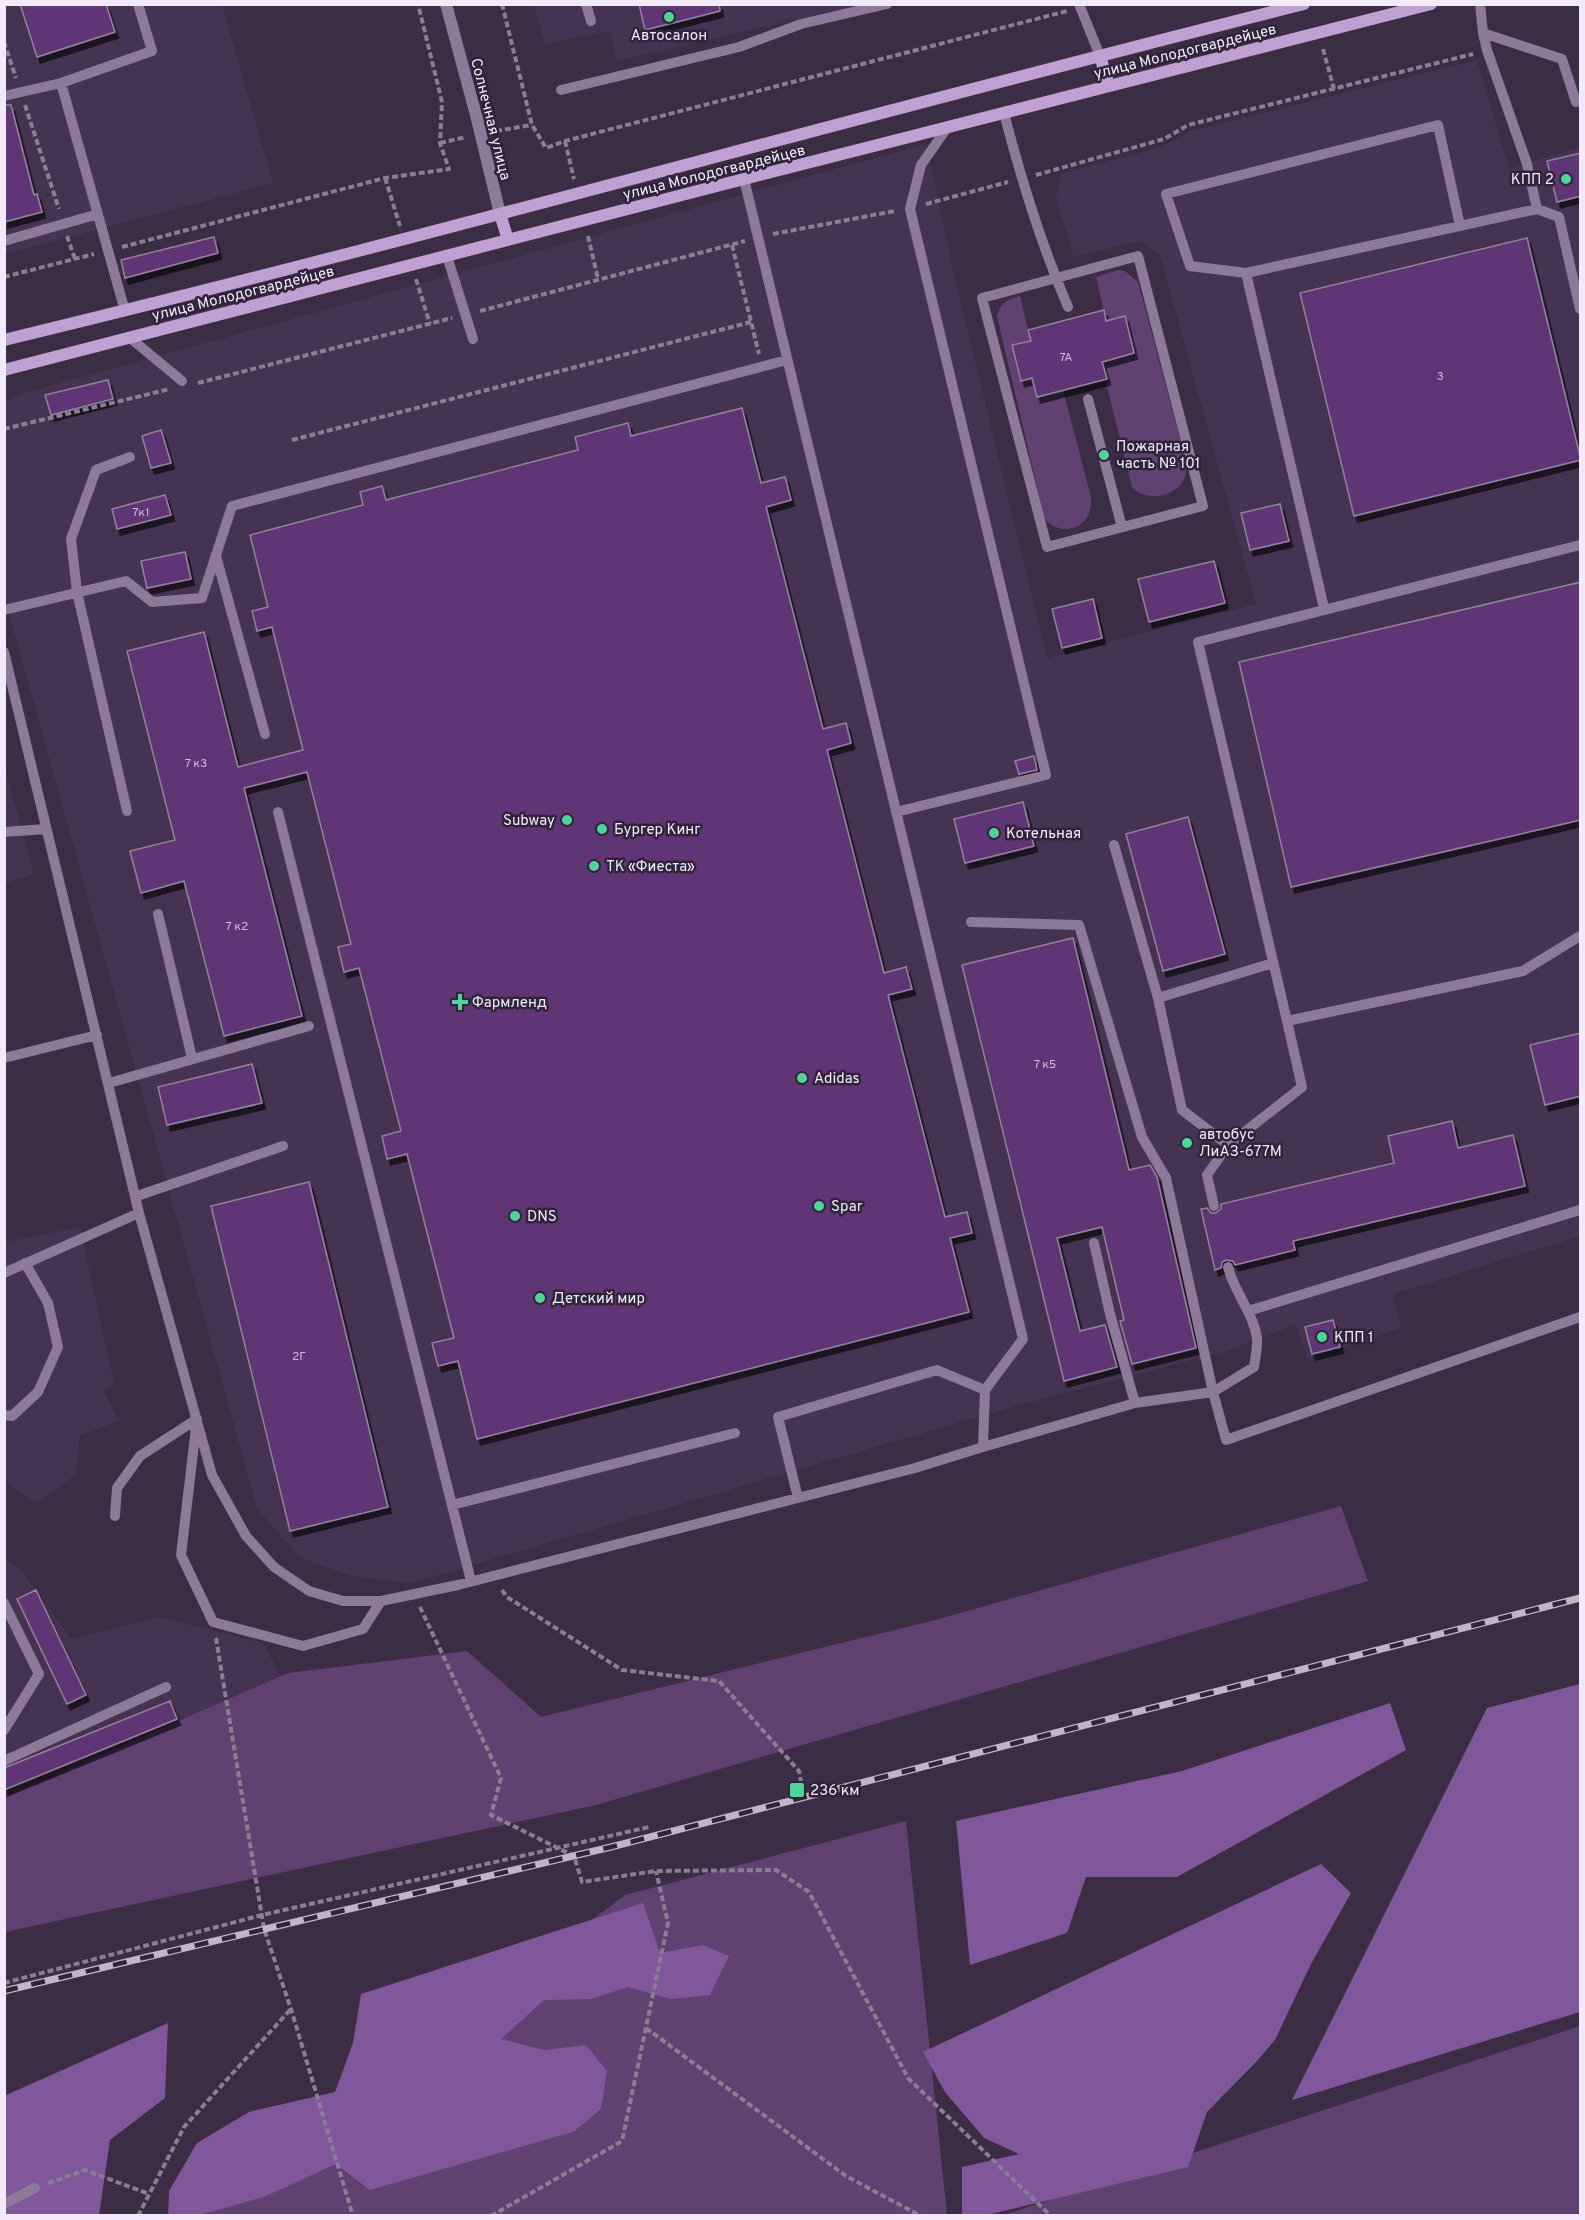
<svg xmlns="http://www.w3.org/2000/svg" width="1585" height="2220" viewBox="0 0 1585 2220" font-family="Overpass,sans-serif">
<defs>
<filter id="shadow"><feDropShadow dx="3.5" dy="6" stdDeviation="0" flood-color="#0009"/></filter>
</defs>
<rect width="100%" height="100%" fill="#3b2d44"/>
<path fill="#453451" d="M5,5H222L273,183L5,254Z
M534,5H858L617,61L610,31L545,44Z
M1477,60L1509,169L1580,147V1236L1393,1294L1401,1328L1307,1359L1296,1324L1226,1351L1019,1405L411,1583L352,1576L299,1557L257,1508L5,599L4,402L24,393L926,144L956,283L1047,658L1256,604L1160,255L1139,241L1074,257L1056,198L1062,173L1158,148L1191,131Z
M4,765L34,874L5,883H4Z
M80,1227L114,1384L103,1389L119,1421L80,1436L76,1475L35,1503L5,1481V1242Z
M5,1560L20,1568L71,1639L159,1617L263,1643L288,1689L5,1797Z"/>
<path fill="#5f4272" d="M1118,270L1125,271L1138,282L1187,465C1186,472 1186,478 1181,484C1170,498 1144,501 1132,487L1105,379H1107L1102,362L1134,353L1125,316L1106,321L1096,277Z
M1020,296L1031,341L1012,346L1020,381L1032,378L1063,390L1091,497C1091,506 1091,513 1085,520C1074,534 1052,531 1044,517L997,316C1000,303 1008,299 1020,296Z
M1341,1506L1368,1581L596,1805L5,1932V1797L288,1673L467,1651L541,1717L935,1620Z
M906,1821L947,2215L200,2216L625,1895Z
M1580,2026V2215H1004Z"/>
<path fill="#7f579a" d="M1580,1684V2012L1292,2100L1487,1708Z
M1390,1703L1406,1750L1177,1877H1086L1067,1933L970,1965L956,1821L1182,1771Z
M1321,1864L1351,1893L1311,1964L1275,2040L1256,2062L1207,2112L1188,2167L987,2215H962V2167L1019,2154L984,2138L945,2092L923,2052Z
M643,1903L660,1953L703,1945L729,1956L710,1995L671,1999L628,1987L591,1999L544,2000L501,2039L544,2050L586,2045L607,2071L601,2109L573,2132L370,2190L336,2164L264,2197L199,2215H168L169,2191L197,2143L249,2112L335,2092L353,2043L361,1994Z
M168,2023L165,2098L110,2140L99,2215H5L4,2096Z"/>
<path fill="#5e3676" stroke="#91829d" stroke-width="1.5" filter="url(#shadow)" d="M20,4H106L115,32L37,57Z
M639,4H719L720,11L645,30Z
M4,105H11L34,195L37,194L42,212L4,222Z
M1581,153V196L1557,202L1547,161Z
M214,237L218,253L125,278L121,260Z
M1527,238L1581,460L1354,516L1300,293Z
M1104,310L1106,321L1125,316L1134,353L1102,362L1107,379L1037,397L1032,378L1021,381L1012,345L1031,341L1028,330Z
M108,380L113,399L51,415L45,395Z
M742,408L761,483L785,477L791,500L766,507L823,729L846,723L851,743L827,750L884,973L906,967L912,989L888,995L945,1217L967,1212L972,1233L950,1238L969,1312L477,1439L458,1361L438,1366L432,1343L454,1338L407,1154L387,1159L382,1136L401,1131L359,968L344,972L338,947L351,944L307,772L244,788L302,1016L224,1036L184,881L141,893L130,851L175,840L127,651L204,632L238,767L303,750L272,627L257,631L252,611L268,607L250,535L363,505L360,492L382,486L386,500L578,450L575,437L628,423L631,436Z
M161,430L171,463L151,468L142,436Z
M165,495L171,515L117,529L112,509Z
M1280,504L1289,541L1250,550L1241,513Z
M185,552L191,579L147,588L141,561Z
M1214,561L1225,603L1149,622L1138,579Z
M1581,582V820L1291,887L1239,662Z
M1093,599L1102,638L1062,648L1052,609Z
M1034,756L1037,770L1019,774L1015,761Z
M1023,802L1034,846L965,863L954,819Z
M1188,817L1225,954L1163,971L1126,834Z
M1073,938L1129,1170L1150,1165L1157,1177L1196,1348L1132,1364L1120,1321L1124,1320L1102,1227L1057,1238L1080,1331L1105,1325L1117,1367L1064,1381L962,965Z
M1581,1033V1096L1545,1105L1530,1045Z
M252,1064L262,1103L167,1125L158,1087Z
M1452,1121L1458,1148L1513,1135L1525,1186L1293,1241L1295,1250L1235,1265L1233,1261L1226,1260L1222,1262L1221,1268L1215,1270L1201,1209L1207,1208L1211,1213H1216L1221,1209V1204L1394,1163L1388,1136Z
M309,1182L388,1507L290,1531L211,1206Z
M1333,1320L1340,1347L1312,1354L1305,1327Z
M36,1590L86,1695L67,1704L17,1599Z
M170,1701L177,1719L4,1790V1768Z"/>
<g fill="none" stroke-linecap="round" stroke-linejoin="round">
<path stroke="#8a7f92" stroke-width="4" stroke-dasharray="6 3" stroke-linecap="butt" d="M502,4L532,125L546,148L565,141L1067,11
M4,42L16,78
M1323,49L1334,89
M25,105L59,209
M496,131L532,125
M565,141L574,179
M440,143L466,137
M1036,175L1164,139L1188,125L1473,54
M385,178L400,226
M926,204L1008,182
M773,234L895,211
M67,236L75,259
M588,236L598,279
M732,245L759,354
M122,247L385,178L449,169L440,143L442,102L418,4
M4,277L94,254
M416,279L430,324
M480,311L745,241
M198,383L452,318
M4,429L170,389
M292,440L751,322
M502,1590L507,1597L622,1670L719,1681L799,1771L802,1787
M420,1607L501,1778L491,1815L574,1856L582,1882L656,1871L776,1870L809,1892L908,2078L1051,2216
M216,1638L264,1929L291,2009L353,2216
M4,1983L262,1915L649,1827
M646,2028L846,2176L921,2216
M48,2183L85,2170L149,2194
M138,2216L184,2127L290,2010
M491,2216L622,2141L668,1923L656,1871"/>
<path stroke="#8c7a98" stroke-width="10" d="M586,4L591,21
M1079,4L1100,56
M1480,4L1483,33L1487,50L1527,164L1537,209
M1483,33L1562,59L1576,102
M561,90L739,47L801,24L887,4
M4,96L61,83
M1004,113C1021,179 1041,244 1068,307
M4,241L98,214
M447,256L473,339
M1138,256L1203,506L1047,547L982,298Z
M1246,273L1190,266L1166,194L1438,125L1460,226
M125,311L61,83L152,51L138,4
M129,337L182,381
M1088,399L1122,527
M1580,545L1198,642L1287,1021L1523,971L1580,936
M216,556L265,734
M1324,608L1246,273L1537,209L1559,217L1580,309
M4,610L126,581L152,602L202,598L232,506L787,360
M4,652L139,1213L212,1475L246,1536L274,1567L309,1591L343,1601H381L458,1585L915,1468L983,1447L985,1390L1023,1339L744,179
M127,811L77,592L71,539L96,470L130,457
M278,812L471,1581
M896,812L1046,775L910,209L921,165L947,128
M4,832L46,829
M1114,845L1158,998L1182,1110L1228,1145
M158,914L192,1058
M971,922L1079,925L1142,1137L1166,1178L1213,1392L1226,1440L1580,1317
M1158,998L1273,963
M4,1058L97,1035
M109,1083L309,1026
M137,1196L283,1146
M1214,1206L1207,1175L1228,1145L1302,1087L1287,1021
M1094,1243L1110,1314L1135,1403
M4,1273L139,1213
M1248,1311L1580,1210
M4,1415L12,1416L38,1392L58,1347L48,1303L25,1263
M983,1447L1135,1403L1213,1392L1254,1367C1255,1358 1258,1347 1257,1338C1253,1312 1234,1292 1228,1267
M798,1498L778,1417L937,1370L985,1390
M452,1505L735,1433
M115,1516L117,1488L140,1456L197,1419L181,1555L213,1622L303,1646L363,1629L381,1601
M4,1603L39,1674L4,1730
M4,1761L166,1687
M4,2204L35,2188"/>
<path stroke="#8c7a98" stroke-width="12" d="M446,4L476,115L500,214"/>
<path stroke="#bea1d2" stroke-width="12" d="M1100,56L1109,86
M500,214L508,240
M4,340C439,235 870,112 1304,4
M4,370L744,179L1431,4"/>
<g stroke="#c0b6c7" stroke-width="7">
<path id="rail" d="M4,1991L611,1847L1580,1598"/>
</g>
<use href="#rail" stroke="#30233a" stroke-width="4.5" stroke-dasharray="14" stroke-linecap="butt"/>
</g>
<g fill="#4fd399" stroke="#30233a" stroke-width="2">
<circle cx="669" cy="17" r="6"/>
<circle cx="1566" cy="179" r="6"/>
<circle cx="1104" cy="455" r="6"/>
<circle cx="567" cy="820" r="6"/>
<circle cx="602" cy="829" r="6"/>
<circle cx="994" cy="833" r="6"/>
<circle cx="594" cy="866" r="6"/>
<path d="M457 993h6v6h6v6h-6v6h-6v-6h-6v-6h6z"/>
<circle cx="802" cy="1078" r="6"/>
<circle cx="1187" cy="1143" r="6"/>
<circle cx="819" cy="1206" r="6"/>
<circle cx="515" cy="1216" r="6"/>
<circle cx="540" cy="1298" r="6"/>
<circle cx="1322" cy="1337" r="6"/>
<rect x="789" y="1782" width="16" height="16" rx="3"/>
</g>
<g text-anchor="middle" stroke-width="5" stroke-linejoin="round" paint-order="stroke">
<g font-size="12" fill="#cdbdd8">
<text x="1066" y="361">7А</text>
<text x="1440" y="380">3</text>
<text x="141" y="516">7к1</text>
<text x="196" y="767">7 к3</text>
<text x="237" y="930">7 к2</text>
<text x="1045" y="1068">7 к5</text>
<text x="299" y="1360">2Г</text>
</g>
<g font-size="15" fill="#f2eaf9" stroke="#30233a" text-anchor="start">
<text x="669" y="40" text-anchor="middle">Автосалон</text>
<text x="1554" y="184" text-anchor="end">КПП 2</text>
<text x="1116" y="451">Пожарная<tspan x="1116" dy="17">часть № 101</tspan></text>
<text x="555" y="825" text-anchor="end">Subway</text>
<text x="614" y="834">Бургер Кинг</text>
<text x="1006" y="838">Котельная</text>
<text x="606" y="871">ТК «Фиеста»</text>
<text x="472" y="1007">Фармленд</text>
<text x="814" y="1083">Adidas</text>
<text x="1199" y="1139">автобус<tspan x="1199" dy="17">ЛиАЗ-677М</tspan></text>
<text x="831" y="1211">Spar</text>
<text x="527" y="1221">DNS</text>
<text x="552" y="1303">Детский мир</text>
<text x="1334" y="1342">КПП 1</text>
<text x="810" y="1795">236 км</text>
</g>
<g font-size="15" fill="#f2eaf9" stroke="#30233a">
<text transform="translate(1185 51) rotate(-14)" y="5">улица Молодогвардейцев</text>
<text transform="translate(491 119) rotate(76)" y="5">Солнечная улица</text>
<text transform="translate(714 172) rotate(-14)" y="5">улица Молодогвардейцев</text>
<text transform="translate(243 293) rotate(-14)" y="5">улица Молодогвардейцев</text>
</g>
</g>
<rect width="1585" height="2220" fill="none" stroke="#f2eaf9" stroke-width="12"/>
</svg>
